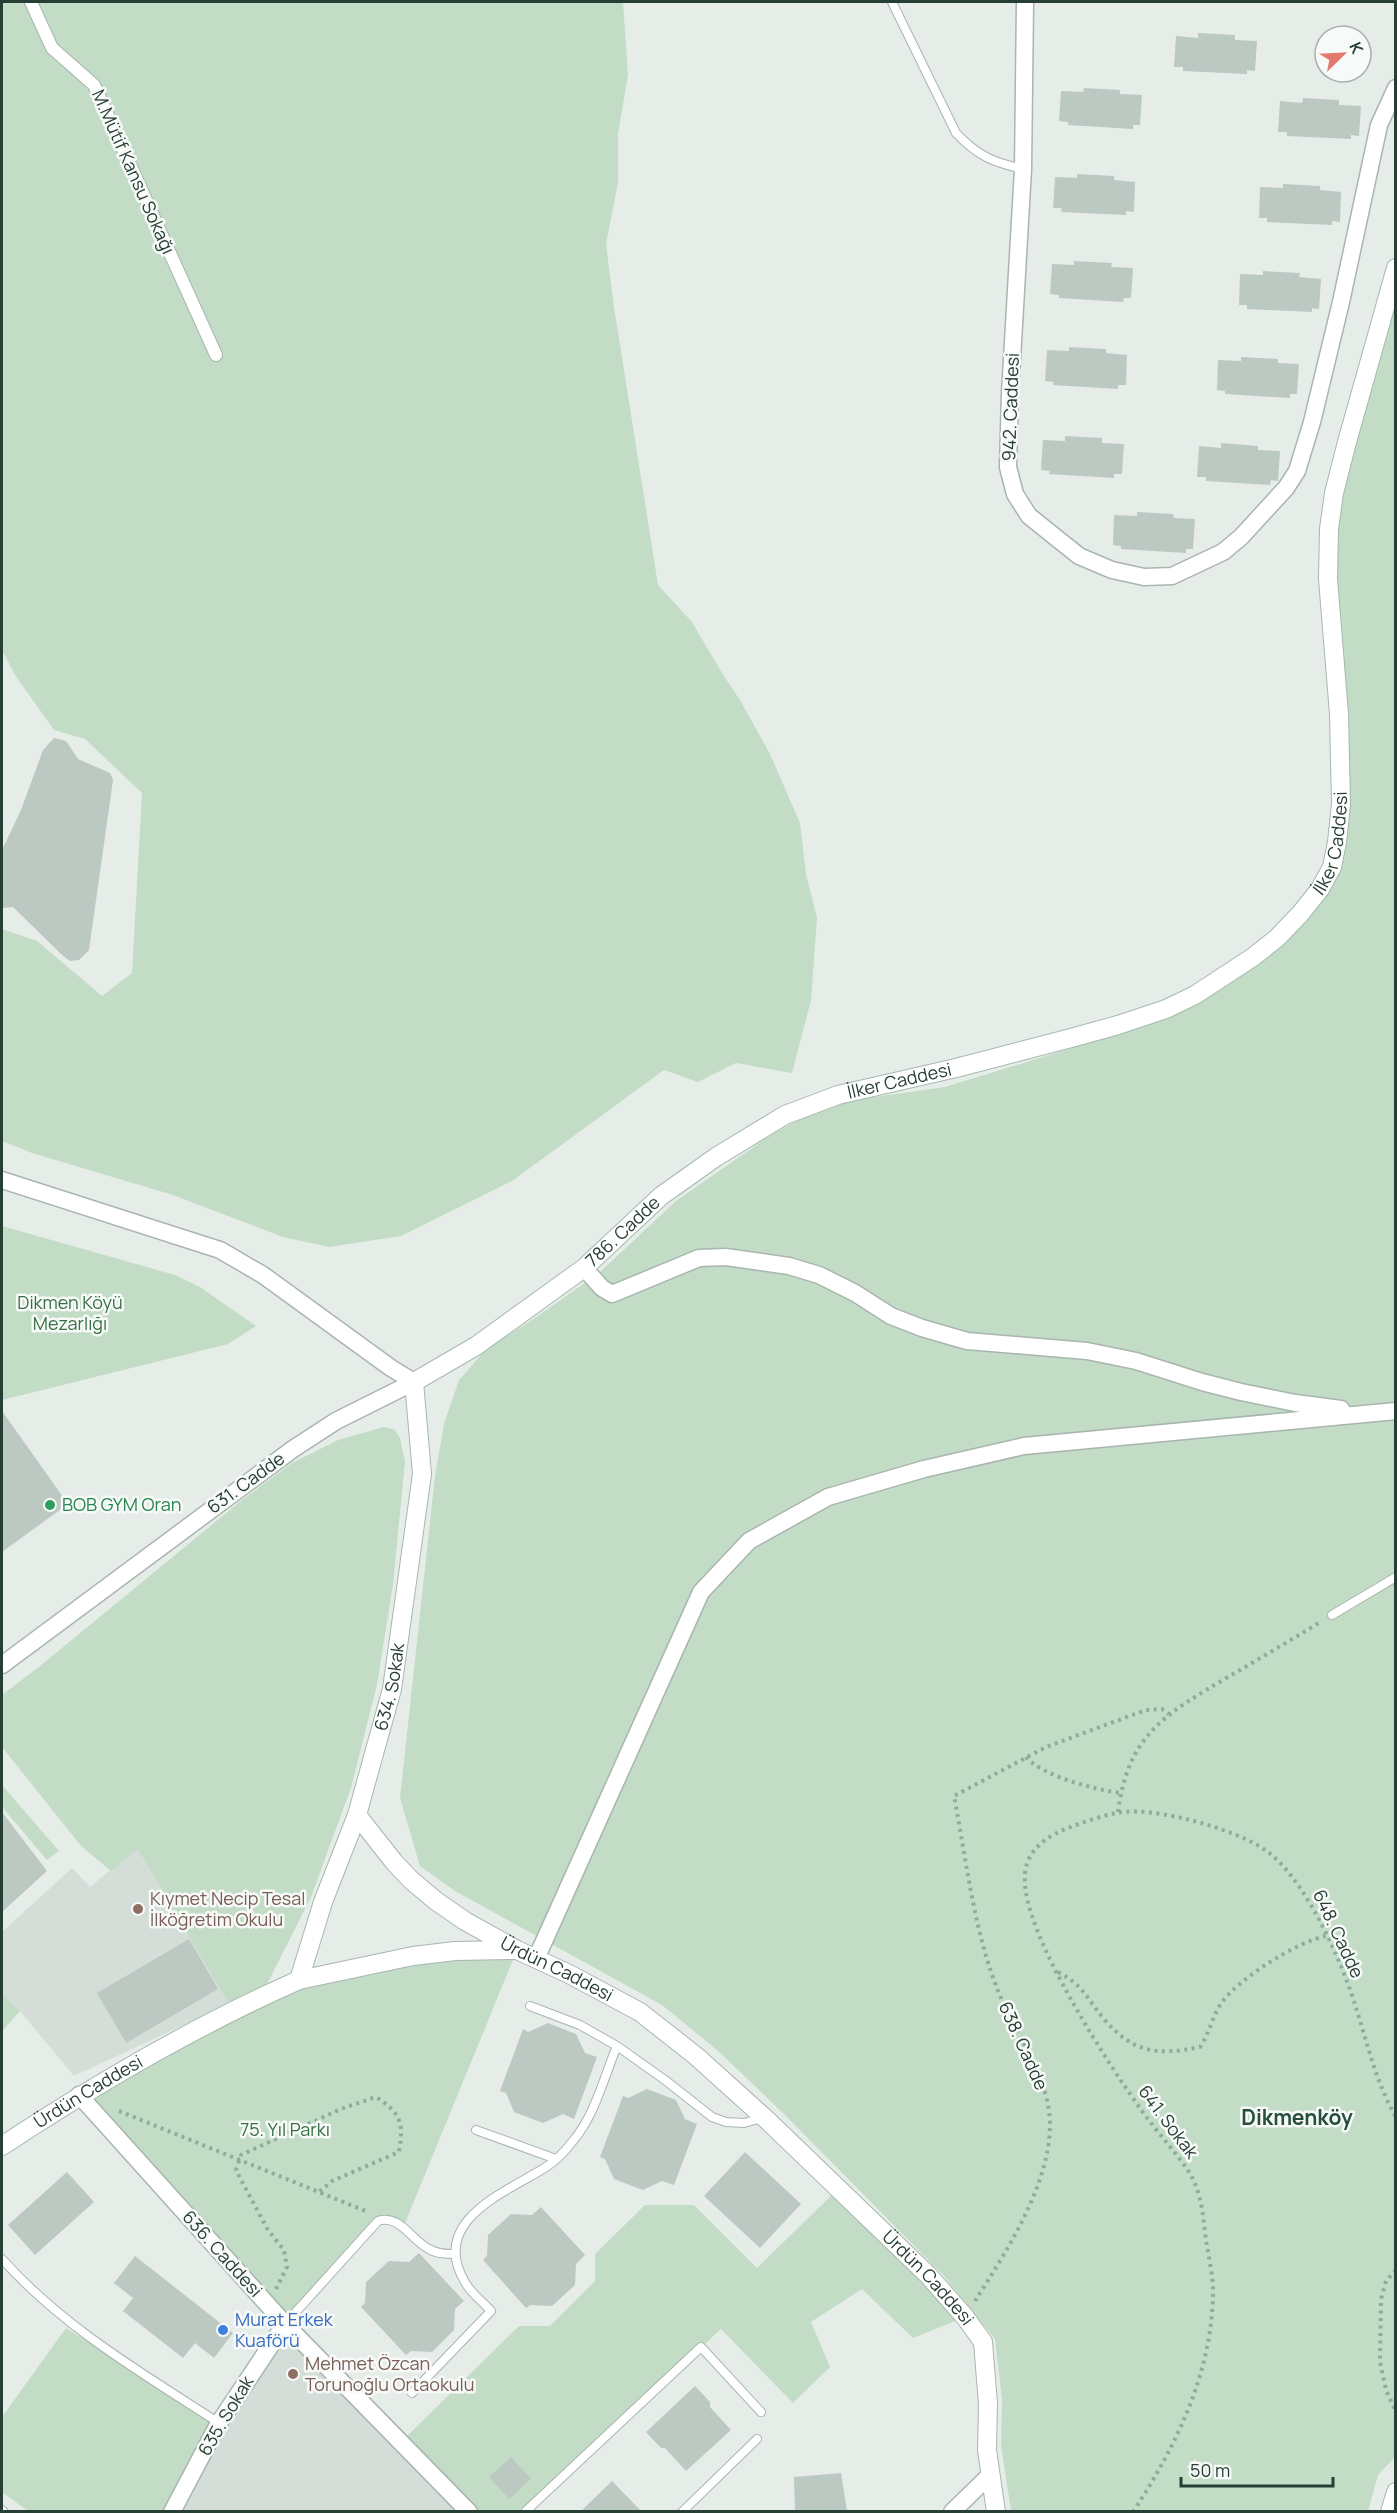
<svg xmlns="http://www.w3.org/2000/svg" width="1397" height="2513" viewBox="0 0 1397 2513" font-family="Manrope,sans-serif">
<rect width="100%" height="100%" fill="#e6ede9"/>
<path fill="#d5ddd8" d="M221,1777L229,2004L74,2076L20,2011L2,1993V1932L72,1868L90,1887Z
M285,2324L469,2512H172Z"/>
<path fill="#c2dcc5" d="M2,2H623L628,75L618,134V183L606,244L614,307L658,585L692,622L725,678L740,700L770,754L800,823L806,874L817,918L811,1000L792,1073L736,1063L698,1082L664,1070L512,1181L401,1236L329,1247L283,1237L173,1195L32,1153L2,1141V929L37,941L102,996L132,973L142,793L85,739L54,730L15,675L2,650Z
M1395,285L1396,2456L1378,2475L1368,2511H1011L1001,2446L1002,2400L995,2339L943,2275L783,2113L717,2050L662,2005L455,1891L420,1866L400,1798L435,1476L444,1424L459,1380L487,1348L529,1322L599,1273L676,1201L771,1135L800,1119L853,1100L945,1087L1137,1028L1297,918L1341,836L1335,622L1337,529L1343,478Z
M2,1226L175,1275L200,1287L256,1326L228,1344L2,1400Z
M384,1427L395,1430L400,1438L405,1462L393,1584L377,1685L351,1788L311,1897L265,1988L229,2004L138,1849L111,1871L81,1846L2,1747V1695L40,1666L242,1500L292,1463L338,1440Z
M2,1785L59,1851L47,1860L2,1807Z
M517,1950L403,2228L378,2221L285,2324L79,2095L299,1980Z
M2,1993L20,2011L2,2031Z
M838,2189L965,2317L913,2338L862,2289L811,2322L830,2367L793,2403L721,2329L525,2511H469L401,2442L519,2326H550L595,2281V2254L645,2205H694L757,2268Z
M66,2328L219,2423L172,2511H28L2,2492V2417Z"/>
<path fill="#bcc8c2" d="M1198,33L1235,35V40L1257,41L1255,71L1247,70V74L1183,71V67H1174L1176,36L1198,38Z
M1084,88L1120,90V94L1142,95L1140,125H1133V129L1068,125V122L1059,121L1061,91L1083,92Z
M1303,98L1339,100V105L1361,106L1359,136L1351,135V139L1287,136V132H1278L1280,101L1302,103Z
M1077,174L1114,176V180L1135,182L1134,212L1126,211V215L1061,212L1062,208H1053L1055,177L1077,178Z
M1283,184L1320,186V190L1341,192L1340,222L1332,221V225L1267,222V218H1259L1260,187L1283,188Z
M1074,261L1112,263L1111,267L1133,268L1131,298H1124L1123,302L1059,298V295L1050,294L1052,264L1074,265Z
M1263,271L1300,273L1299,277L1321,279L1319,309L1312,308V312L1247,309V305H1239L1240,274L1263,275Z
M1069,347L1106,349V353L1127,355L1126,385H1118V389L1053,385L1054,382L1045,381L1047,350L1069,351Z
M1241,357L1278,359V363L1299,364L1297,394H1290V398L1225,394V391L1217,390L1218,360L1241,361Z
M1065,436L1102,438V443L1124,444L1122,474H1114V478L1049,474L1050,471L1041,470L1043,440L1065,441Z
M1221,443L1258,446V450L1280,451L1278,481L1271,480L1270,485L1206,481V477H1197L1199,446L1221,448Z
M1137,512L1173,514L1174,518L1195,519L1193,549H1186V553L1121,549V546L1113,545L1114,515L1137,516Z
M54,738L66,741L78,759L110,773L113,780L89,950L79,960L70,961L61,954L13,907L2,908V850L21,810L43,750Z
M2,1411L68,1504L2,1552Z
M2,1812L47,1871L2,1912Z
M189,1939L218,1989L126,2043L97,1993Z
M548,2023L576,2034L585,2053L597,2057L574,2119L563,2114L543,2123L514,2112L506,2093L500,2091L523,2029L528,2032Z
M647,2089L676,2100L685,2119L697,2124L674,2185L662,2181L643,2190L614,2179L605,2159L600,2157L623,2096L628,2098Z
M745,2152L801,2204L760,2248L704,2196Z
M67,2172L94,2202L35,2255L8,2225Z
M541,2207L585,2255L576,2264L575,2285L552,2306L531,2305L526,2308L483,2260L487,2256L488,2235L511,2214L532,2215Z
M419,2253L464,2301L455,2309L454,2330L432,2352L411,2351L406,2355L361,2307L365,2303L366,2282L389,2261L409,2262Z
M135,2256L233,2333L214,2358L195,2343L183,2358L123,2311L133,2298L114,2283Z
M695,2386L710,2402V2407L731,2430L686,2471L665,2448H661L646,2432Z
M511,2457L531,2479L509,2499L489,2477Z
M841,2473L847,2511H795L794,2477Z
M612,2481L641,2511H581Z"/>
<g fill="none" stroke-linecap="round" stroke-linejoin="round">
<g stroke="#a9b5af" stroke-width="10">
<path id="service" d="M892,2L956,133C978,156 992,162 1023,169
M1332,1615L1396,1577
M530,2006L580,2025L617,2046L665,2080L712,2117L726,2122L744,2123L762,2118
M476,2130L556,2159
M2,2259C64,2328 142,2373 219,2423
M285,2324L378,2221C400,2214 411,2240 429,2249C437,2254 447,2254 456,2254
M412,2393L491,2311C483,2302 472,2294 466,2284C427,2221 505,2193 546,2167C556,2161 566,2150 573,2141C595,2115 604,2077 617,2046
M2,2510L4,2512
M525,2512L701,2347L761,2412
M682,2512L757,2439"/>
</g>
<g stroke="#a9b5af" stroke-width="14">
<path id="pedestrian" d="M31,2L52,48L94,85L216,355"/>
</g>
<g stroke="#a9b5af" stroke-width="19">
<path id="minor" d="M1025,2L1023,169L1010,394L1008,467L1015,494L1029,516L1079,556L1112,570L1144,577L1172,576L1223,552L1241,537L1286,488L1297,471L1312,422L1341,302L1379,125L1396,88
M2,1180L220,1250L263,1275L391,1368L414,1382
M584,1268L602,1288L612,1294L699,1258L726,1257L789,1266L819,1275L855,1293L891,1316L922,1328L967,1341L1087,1351L1136,1361L1202,1382L1241,1392L1295,1403L1341,1409
M2,1665L293,1449L336,1421L414,1382
M536,1959L701,1592L749,1541L828,1497L924,1469L1024,1446L1396,1411
M79,2095L285,2324L469,2512
M172,2512L219,2423L285,2324
M952,2512L990,2475"/>
</g>
<g stroke="#a9b5af" stroke-width="20">
<g id="tertiary">
<path id="s1" d="M357,1815L394,1862L411,1880L436,1901L465,1921L517,1950L569,1974L640,2012L696,2056L767,2120L928,2275L965,2317L983,2342L988,2404L987,2450L996,2512"/>
<path d="M299,1980L413,1956L455,1951L515,1950"/>
<path d="M1390,2512L1396,2492"/>
</g>
</g>
<g stroke="#a6b8af" stroke-width="20">
<g id="secondary">
<path id="s2" d="M2,2146C96,2084 195,2026 299,1980L323,1902L357,1815L392,1689L422,1474L414,1382L476,1346L584,1268L661,1196L716,1157L785,1115L838,1095L956,1068L1071,1038L1118,1025L1166,1009L1195,995L1253,957L1277,938L1300,914L1320,889L1332,867L1337,842L1341,804L1339,714L1328,579L1329,529L1334,493L1347,442L1396,268"/>
</g>
</g>
<path stroke="#8aad9d" stroke-width="4" stroke-dasharray="3 4.5" stroke-linecap="butt" d="M1026,1757C1042,1776 1096,1790 1121,1793
M1118,1812C1128,1734 1166,1714 1228,1677C1259,1659 1291,1640 1322,1621
M1058,1972C1083,1985 1086,1997 1103,2018C1133,2053 1156,2056 1200,2047C1210,2033 1212,2016 1222,2002C1240,1978 1298,1941 1326,1936
M119,2111L368,2212
M1396,2270L1386,2281L1381,2299L1380,2362L1386,2390L1396,2412
M276,2289L287,2267L284,2250L268,2230L240,2178L236,2170L241,2155L341,2109L376,2097C401,2113 404,2123 399,2152L332,2181L319,2192
M975,2301C1009,2247 1063,2166 1047,2100C1037,2058 1009,2023 995,1983C973,1924 966,1858 954,1796L1046,1747L1146,1710L1162,1709L1169,1714
M1133,2512C1176,2446 1210,2377 1213,2298C1214,2279 1209,2259 1206,2240C1203,2217 1202,2193 1189,2172C1175,2151 1157,2132 1142,2111C1117,2076 1094,2040 1073,2003C1056,1973 1027,1918 1025,1884C1022,1851 1046,1836 1073,1826C1087,1821 1102,1816 1116,1813C1141,1808 1181,1817 1205,1824C1229,1832 1255,1840 1274,1857C1309,1888 1343,1964 1356,2008C1368,2045 1376,2083 1396,2117"/>
<use href="#service" stroke="#fff" stroke-width="8"/>
<use href="#pedestrian" stroke="#fff" stroke-width="12"/>
<use href="#minor" stroke="#fff" stroke-width="16"/>
<use href="#tertiary" stroke="#fff" stroke-width="18"/>
<use href="#secondary" stroke="#fff" stroke-width="18"/>
</g>
<circle fill="#2e9e5b" stroke="#f7faf8" stroke-width="2" cx="50" cy="1505" r="6"/>
<g fill="#8d6e63" stroke="#f7faf8" stroke-width="2">
<circle cx="138" cy="1909" r="6"/>
<circle cx="293" cy="2374" r="6"/>
</g>
<circle fill="#3f7fe0" stroke="#f7faf8" stroke-width="2" cx="223" cy="2330" r="6"/>
<g text-anchor="middle" stroke-width="5" stroke-linejoin="round" paint-order="stroke">
<g font-size="18" fill="#273e34" stroke="#f7faf8">
<text transform="translate(133 172) rotate(66)" y="6">M.Mütif Kansu Sokağı</text>
<text transform="translate(1011 407) rotate(-88)" y="6">942. Caddesi</text>
<text dy="6" stroke="none"><textPath href="#s2" startOffset="2056">İlker Caddesi</textPath></text>
<text dy="6" stroke="none"><textPath href="#s2" startOffset="1534">İlker Caddesi</textPath></text>
<text dy="6" stroke="none"><textPath href="#s2" startOffset="1214">786. Cadde</textPath></text>
<text transform="translate(246 1483) rotate(-36)" y="6">631. Cadde</text>
<text dy="6" stroke="none"><textPath href="#s2" startOffset="648">634. Sokak</textPath></text>
<text transform="translate(1338 1934) rotate(65)" y="6">648. Cadde</text>
<text dy="6" stroke="none"><textPath href="#s1" startOffset="256">Ürdün Caddesi</textPath></text>
<text transform="translate(1023 2046) rotate(66)" y="6">638. Cadde</text>
<text dy="6" stroke="none"><textPath href="#s2" startOffset="102">Ürdün Caddesi</textPath></text>
<text transform="translate(1168 2122) rotate(53)" y="6">641. Sokak</text>
<text transform="translate(222 2254) rotate(48)" y="6">636. Caddesi</text>
<text dy="6" stroke="none"><textPath href="#s1" startOffset="742">Ürdün Caddesi</textPath></text>
<text transform="translate(226 2416) rotate(-59)" y="6">635. Sokak</text>
</g>
<g font-size="18" fill="#357142" stroke="#f7faf8">
<text x="70" y="1309">Dikmen Köyü<tspan x="70" dy="21">Mezarlığı</tspan></text>
<text x="285" y="2136">75. Yıl Parkı</text>
</g>
<g font-size="18" fill="#27864d" stroke="#f7faf8" text-anchor="start">
<text x="62" y="1511">BOB GYM Oran</text>
</g>
<g font-size="18" fill="#785e54" stroke="#f7faf8" text-anchor="start">
<text x="150" y="1905">Kıymet Necip Tesal<tspan x="150" dy="21">İlköğretim Okulu</tspan></text>
<text x="305" y="2370">Mehmet Özcan<tspan x="305" dy="21">Torunoğlu Ortaokulu</tspan></text>
</g>
<g font-size="18" fill="#366cbe" stroke="#f7faf8" text-anchor="start">
<text x="235" y="2326">Murat Erkek<tspan x="235" dy="21">Kuaförü</tspan></text>
</g>
<g font-size="21" font-weight="bold" fill="#254e3d" stroke="#f7faf8">
<text x="1297" y="2125">Dikmenköy</text>
</g>
</g>
<rect width="1397" height="2513" fill="none" stroke="#273e34" stroke-width="6"/>
<g transform="translate(1343 54) rotate(66)"><circle r="28" fill="#f7faf8" stroke="#a4afaa" stroke-width="1.5"/>
<path d="M0-4.5L10 22L0 15L-10 22Z" fill="#e3786f"/>
<text y="-9" font-size="16" font-weight="bold" text-anchor="middle" fill="#273e34">K</text>
</g>
<path d="M1181 2477v9h152v-9" fill="none" stroke="#273e34" stroke-width="3"/>
<text x="1190" y="2477" font-size="18" fill="#273e34" stroke="#f7faf8" stroke-width="4.5" paint-order="stroke">50 m</text>
</svg>
